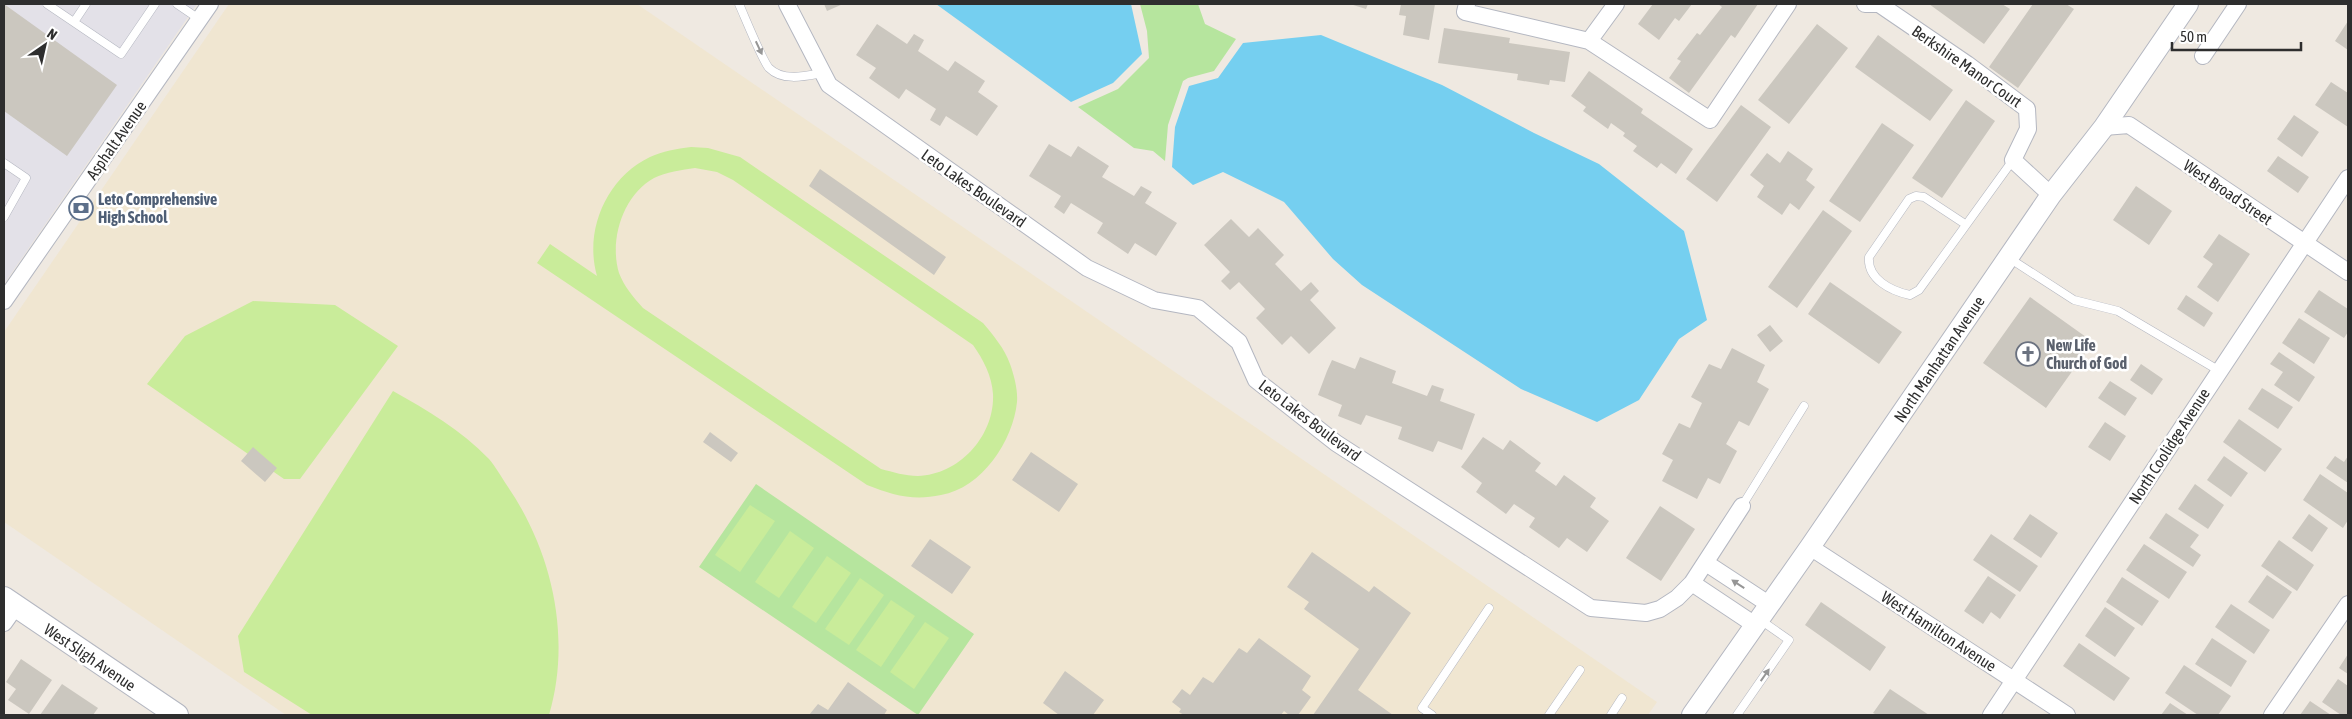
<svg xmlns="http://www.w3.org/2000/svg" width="2352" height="719" viewBox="0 0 2352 719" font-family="'Asap Condensed',sans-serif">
<rect width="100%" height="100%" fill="#efe9e1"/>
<path fill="#e3e1e8" d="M4,4H197L4,284Z"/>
<path fill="#f0e6d1" d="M229,4H637L1657,702L1648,715H286L4,522V332Z"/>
<path fill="#b6e59e" d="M1140,4H1198L1205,24L1236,39L1214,71L1188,78L1183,81L1168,125L1165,161L1153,151L1134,148L1078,107L1118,89L1149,58L1147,31Z
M756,484L974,634L918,715L699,567Z"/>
<path fill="#c9ec9a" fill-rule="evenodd" d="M691,147L708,148L740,157L983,323C993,335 1005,349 1010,364C1014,375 1018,390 1017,402C1013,441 982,488 941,495C913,501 892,495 867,485L537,263L550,244L597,276C584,231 606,178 650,157C663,151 676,149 691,147ZM695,168L717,172L733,180L973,345C983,359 992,376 993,394C995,435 960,475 918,476C905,476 893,472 881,469L643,308C633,297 624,286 619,273C609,240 623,195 654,178C666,172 682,170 695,168Z
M253,301L335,305L398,346L300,479H284L147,384L185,336Z
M393,391C427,410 461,430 489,459C495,466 501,476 506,484C552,550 572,637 549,715H312L244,672L238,636Z
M750,505L775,521L740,572L715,555Z
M790,531L814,548L779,598L755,582Z
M827,556L851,573L816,623L792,607Z
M860,578L884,595L849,645L825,629Z
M891,600L915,616L881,667L856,650Z
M925,622L949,638L914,689L890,672Z"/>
<path fill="#75cff0" d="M936,4H1131L1142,54L1113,83L1071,102Z
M1321,35L1442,85L1534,133L1599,164L1684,231L1707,320L1679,339L1639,400L1597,422L1521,389L1362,285L1333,259L1284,202L1223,172L1193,185L1172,167L1175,127L1189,86L1218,78L1243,43Z"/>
<path fill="#cbc7bf" d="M4,4L117,85L67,156L4,111Z
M824,4H843L827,11Z
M1350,4H1368L1366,9Z
M1401,4H1435L1429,40L1403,35L1406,16L1399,15Z
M1653,4H1692L1679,21L1675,18L1659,40L1638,24Z
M1718,4H1758L1735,38L1731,35L1689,93L1669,78L1681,61L1677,59L1697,33L1700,35L1722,7Z
M1929,4H2002L2010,9L1984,44Z
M2033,4H2066L2074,9L2018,88L1989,67Z
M2348,21V50L2335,41Z
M877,24L907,44L914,34L924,40L918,51L948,71L955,61L985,81L978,92L998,106L977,136L946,116L940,126L930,120L936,109L906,89L899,99L869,78L876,68L856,55Z
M1817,24L1848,48L1789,124L1758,100Z
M1444,28L1510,38L1509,43L1570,52L1565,82L1550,80L1549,85L1517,80L1518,74L1438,63Z
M1878,35L1953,90L1930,121L1855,67Z
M1589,71L1643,109L1641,113L1693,149L1676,174L1661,163L1657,168L1633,151L1637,146L1623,136L1625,133L1611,123L1608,129L1583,111L1586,107L1571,96Z
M2331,82L2348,93V127L2315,105Z
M1966,100L1995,121L1942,198L1912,178Z
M1741,105L1771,127L1717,202L1686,179Z
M2294,115L2319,132L2302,157L2277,139Z
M1882,123L1914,145L1860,222L1829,201Z
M1049,144L1071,157L1078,146L1109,166L1102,177L1134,196L1141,186L1152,192L1145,203L1177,223L1156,256L1135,243L1128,254L1097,233L1103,223L1071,203L1064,214L1054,207L1061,196L1029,176Z
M1788,151L1813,169L1806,180L1815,187L1799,210L1790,203L1782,215L1757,197L1764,186L1750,175L1767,153L1780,163Z
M2278,156L2309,177L2298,193L2267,171Z
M820,169L946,257L934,275L809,186Z
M2136,186L2172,211L2149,245L2113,220Z
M1823,210L1852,231L1797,308L1768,287Z
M1231,219L1249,237L1258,228L1284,255L1275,264L1301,291L1311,282L1319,291L1310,300L1336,328L1309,354L1291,336L1282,345L1256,318L1265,309L1239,282L1230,290L1221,281L1230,272L1204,245Z
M2219,234L2250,254L2218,302L2197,287L2213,264L2203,257Z
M1830,282L1902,332L1879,364L1808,314Z
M2319,290L2348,309V332L2344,338L2304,312Z
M2186,295L2213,313L2204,327L2177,309Z
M2030,297L2093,342L2046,408L1983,363Z
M2299,318L2330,338L2314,364L2282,343Z
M1770,325L1783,341L1770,352L1757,335Z
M1732,348L1765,365L1757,382L1769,389L1749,426L1739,421L1726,444L1737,451L1720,484L1708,478L1697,499L1662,481L1673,460L1662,454L1679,423L1690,428L1702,403L1691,397L1709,364L1721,369Z
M2279,352L2315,377L2299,402L2274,385L2283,372L2270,364Z
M1360,357L1396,371L1392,383L1427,396L1432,385L1444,389L1440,401L1475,414L1462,450L1438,441L1433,452L1398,439L1402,427L1366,415L1361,425L1338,416L1342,405L1318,395L1327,371L1332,360L1355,369Z
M2141,364L2163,379L2152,395L2130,380Z
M2110,381L2137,398L2125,416L2098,398Z
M2262,388L2293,407L2278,429L2248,409Z
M2239,419L2282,449L2265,472L2223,442Z
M2105,422L2126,436L2110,461L2088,447Z
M710,432L738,453L731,462L703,442Z
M1483,437L1503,450L1510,440L1541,463L1535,471L1556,486L1564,475L1596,498L1590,507L1609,521L1587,552L1567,538L1559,548L1529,527L1535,518L1514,504L1506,514L1476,492L1482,483L1461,467Z
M253,447L277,468L265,482L241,461Z
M1031,452L1078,484L1059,512L1012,480Z
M2224,456L2248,473L2231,497L2207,480Z
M2335,456L2344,462L2348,456V483L2326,468Z
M2320,474L2348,493V520L2343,528L2303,500Z
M2195,484L2224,505L2208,529L2178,509Z
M1660,506L1695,529L1661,581L1626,558Z
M2166,513L2199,535L2190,547L2201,555L2193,567L2149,538Z
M2030,514L2058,533L2041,558L2013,539Z
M2309,514L2328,528L2312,552L2292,538Z
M1991,534L2038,566L2020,592L1973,560Z
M930,539L971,567L952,594L911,566Z
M2279,540L2314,565L2297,591L2261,566Z
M2144,544L2187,572L2169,599L2126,570Z
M1312,552L1369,592L1374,586L1411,613L1358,690L1393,715H1313L1359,649L1304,609L1309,602L1287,587Z
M2267,575L2292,592L2273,619L2248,602Z
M1988,576L2016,595L2000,619L1991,612L1983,624L1964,611Z
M2122,577L2159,601L2142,626L2106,602Z
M1821,602L1886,647L1870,671L1805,625Z
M2231,604L2270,630L2254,654L2215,627Z
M2105,607L2135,628L2115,657L2085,636Z
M1259,638L1311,676L1302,690L1311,697L1298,715H1289L1284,711L1281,715H1184L1179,712L1181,709L1172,702L1182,689L1190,695L1203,677L1213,683L1239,648L1247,653Z
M2212,638L2247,661L2231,687L2195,664Z
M2079,643L2130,678L2114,701L2063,666Z
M2348,654V674L2339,668Z
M21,659L52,680L29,714L8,700L16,689L6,682Z
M2184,665L2231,696L2218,715H2198L2165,693Z
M1065,671L1104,700L1093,715H1059L1043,703Z
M2338,679L2348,686V715H2341L2322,702Z
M848,682L887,710L884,715H809L818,704L828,710Z
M62,684L98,708L93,715H40Z
M1890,689L1929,715H1877L1873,713Z
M2310,701L2331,715H2300Z
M2170,703L2188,715H2161Z"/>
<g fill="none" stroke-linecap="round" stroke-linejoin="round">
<g stroke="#b4b7c1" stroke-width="9">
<path id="service" d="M47,4L121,54L155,4
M177,4L199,19
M739,4C744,15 763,62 769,68C783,82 806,76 822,73
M74,22L86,4
M4,163L26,178L4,217
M1965,224L1924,197L1916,196L1909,199L1869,257C1867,279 1891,291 1910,295L1919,290L2013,160
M2009,258L2074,300L2118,311L2218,370
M1742,506L1804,406
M1432,715L1422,708L1489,608
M1549,715L1580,670
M1611,715L1622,698
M1737,715L1789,640L1759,619"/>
</g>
<g stroke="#b4b7c1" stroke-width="18">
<path id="minor" d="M787,4L829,85L1087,268L1154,300L1198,308L1239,342L1256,380L1336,443L1591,608L1646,613L1660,609L1677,598L1692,583L1742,506
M1467,4L1465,12L1589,41L1710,120L1788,4
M1865,4H1879L1967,64L2027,109L2028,129L2013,160L2051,195
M1589,41L1616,4
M2203,56L2238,4
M2104,127L2129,125L2348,272
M4,301L210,4
M1810,547L2067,715
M1706,563L1770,605
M1692,583L1755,625
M4,623L16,606
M1991,715L2348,178
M2272,715L2348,604"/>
</g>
<g stroke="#b4b7c1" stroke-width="22">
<path id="tertiary" d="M1692,715L1810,547L2051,195L2104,127L2188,4"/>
</g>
<g stroke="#b4b7c1" stroke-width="24">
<path id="secondary" d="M4,598L177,715"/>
</g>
<use href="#service" stroke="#fff" stroke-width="8"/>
<use href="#minor" stroke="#fff" stroke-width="16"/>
<use href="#tertiary" stroke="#fff" stroke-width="20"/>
<use href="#secondary" stroke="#fff" stroke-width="22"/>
</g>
<defs><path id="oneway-solid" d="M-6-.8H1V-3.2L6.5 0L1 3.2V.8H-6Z" transform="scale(1.25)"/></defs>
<g fill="#969696">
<use href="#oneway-solid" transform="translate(759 48) rotate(65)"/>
<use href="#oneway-solid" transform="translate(1738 584) rotate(-147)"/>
<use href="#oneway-solid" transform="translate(1765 675) rotate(-55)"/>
</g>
<defs>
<g id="bank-ring" transform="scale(1.25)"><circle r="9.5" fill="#fff" stroke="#5c6f8a" stroke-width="1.5"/><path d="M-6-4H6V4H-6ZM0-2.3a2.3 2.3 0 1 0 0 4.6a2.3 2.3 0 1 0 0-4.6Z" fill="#5c6f8a"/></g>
<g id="church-ring" transform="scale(1.25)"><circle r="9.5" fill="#fff" stroke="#6b7280" stroke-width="1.5"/><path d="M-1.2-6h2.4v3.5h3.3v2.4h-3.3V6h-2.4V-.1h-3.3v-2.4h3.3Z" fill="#6b7280"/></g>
</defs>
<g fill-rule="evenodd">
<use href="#bank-ring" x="81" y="208"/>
<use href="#church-ring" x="2028" y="354"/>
</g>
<g text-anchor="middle" stroke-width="5" stroke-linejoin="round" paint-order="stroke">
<g font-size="16" fill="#2e2e2e" stroke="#fff">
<text transform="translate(1967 66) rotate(35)" y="6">Berkshire Manor Court</text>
<text transform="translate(116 140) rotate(-55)" y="6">Asphalt Avenue</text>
<text transform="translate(974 188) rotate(35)" y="6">Leto Lakes Boulevard</text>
<text transform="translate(2228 192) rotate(34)" y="6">West Broad Street</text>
<text transform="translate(1939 359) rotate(-56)" y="6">North Manhattan Avenue</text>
<text transform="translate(1310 420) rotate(37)" y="6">Leto Lakes Boulevard</text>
<text transform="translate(2169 446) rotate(-57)" y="6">North Coolidge Avenue</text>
<text transform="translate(1939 631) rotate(33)" y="6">West Hamilton Avenue</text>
<text transform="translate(90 657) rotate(34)" y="6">West Sligh Avenue</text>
</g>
<g font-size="16" font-weight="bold" fill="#4e5e75" stroke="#fff" text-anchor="start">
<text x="98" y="205">Leto Comprehensive<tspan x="98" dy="18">High School</tspan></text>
</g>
<g font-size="16" font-weight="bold" fill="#5b616d" stroke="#fff" text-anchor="start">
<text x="2046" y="351">New Life<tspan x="2046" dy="18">Church of God</tspan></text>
</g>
</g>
<rect width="2352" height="719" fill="none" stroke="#2e2e2e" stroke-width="10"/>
<g transform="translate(45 45) rotate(34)" stroke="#ffffff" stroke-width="4" paint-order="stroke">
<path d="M0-4L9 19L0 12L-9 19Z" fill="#2e2e2e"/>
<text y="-8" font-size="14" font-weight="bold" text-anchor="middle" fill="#2e2e2e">N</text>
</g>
<path d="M2172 42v8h129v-8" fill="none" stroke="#2e2e2e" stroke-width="2.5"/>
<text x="2180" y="42" font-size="15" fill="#2e2e2e" stroke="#ffffff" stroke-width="4" paint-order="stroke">50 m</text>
</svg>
